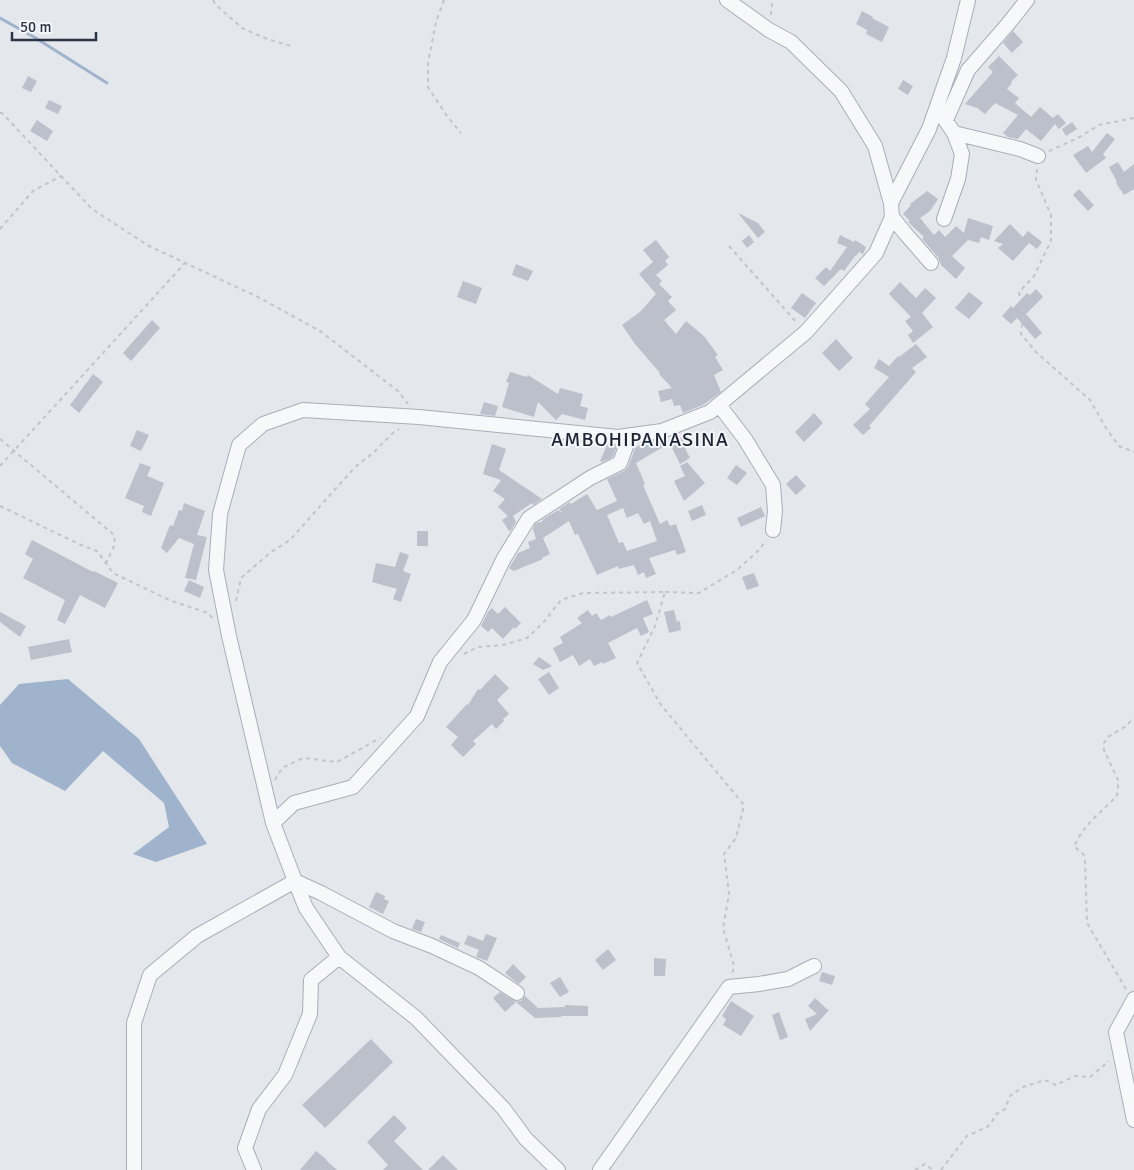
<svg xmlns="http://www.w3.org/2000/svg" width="1134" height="1170" viewBox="0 0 1134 1170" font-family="Signika,sans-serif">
<rect width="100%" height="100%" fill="#e4e7ec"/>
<path fill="#9fb4cc" d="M68,679L139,739L207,844L156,862L133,854L169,827L164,803L103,751L65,791L12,763L0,746V705L19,684Z"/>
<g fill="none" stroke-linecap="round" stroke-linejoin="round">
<path stroke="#9fb4cc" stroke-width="3" d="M0,18L34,37L107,83"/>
</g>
<path fill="#bbc0ca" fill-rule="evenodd" d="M862,11L873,17L872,18L889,27L882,42L866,34L867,30L856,24Z
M1013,31L1023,42L1012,53L1003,43Z
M999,56L1018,75L1011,82L1012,83L1007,89L1019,98L1015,103L1031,117L1040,107L1053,118L1058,114L1066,123L1059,129L1055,124L1041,141L1026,129L1018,139L1008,137L1003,133L1018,115L995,103L985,114L977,108L965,104L993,72L988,67Z
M28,76L37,81L31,92L22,88Z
M903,80L913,86L908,95L898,89Z
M49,100L62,106L58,114L45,108Z
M37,120L53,131L47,141L30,131Z
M1072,122L1077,129L1066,136L1062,129Z
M1107,133L1115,139L1103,154L1106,158L1086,173L1073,155L1088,146L1092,152Z
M1118,162L1124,172L1134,164V189L1124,195L1116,183L1117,182L1109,167Z
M1079,189L1094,205L1088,211L1073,195Z
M927,191L938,199L930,211L920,218L934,235L939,230L945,237L956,226L964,233L968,218L993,226L989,240L981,237L979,243L968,240L952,256L965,268L956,279L941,265L938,257L922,239L924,237L908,222L910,221L903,214L911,205L910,204Z
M738,213L758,223L765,232L758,238Z
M1010,224L1023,237L1028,231L1042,242L1037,249L1029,243L1013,261L998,248L1003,244L994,241Z
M749,235L754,242L747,248L742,241Z
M840,235L854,242L855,240L866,247L863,254L859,252L856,256H855L844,271L841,269L824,286L815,278L826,267L830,271L847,247L837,243Z
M656,240L669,257L665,261L668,265L656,275L662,281L659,284L672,297L668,301L676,310L664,320L676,334L686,321L704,336L718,355L715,357L723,370L714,375L721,392L703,405L683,413L680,405L674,406L672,399L661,402L658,391L672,388L659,374L660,373L635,344L622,325L640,312L656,294L639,274L653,262L643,250Z
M516,264L533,271L528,281L512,275Z
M463,281L482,288L476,304L457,297Z
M900,282L916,298L925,288L936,298L922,313L933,327L913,343L908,335L913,331L905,321L911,317L889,294Z
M1036,289L1043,297L1026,314L1042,333L1035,339L1017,318L1011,324L1002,316L1011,306L1013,308L1027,293L1030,295Z
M969,292L983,303L969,319L955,308Z
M802,293L816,303L805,318L791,308Z
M152,320L160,328L131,361L123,353Z
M836,339L853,358L839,371L822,353Z
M916,344L927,357L912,368L916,372L869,426L871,428L863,435L853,425L870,409L865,404L889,377L874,368L879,359L889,366L898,356L899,357Z
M510,372L527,377L528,375L558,394L560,388L583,394L580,406L588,408L585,420L562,414L556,420L538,402L534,417L502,407L509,383L506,382Z
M93,374L103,382L79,413L70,405Z
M484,402L498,406L495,416L480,414Z
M814,413L823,423L804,442L795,432Z
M137,430L149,435L141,451L130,446Z
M684,436L688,445L684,446L690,458L680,464L670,444Z
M660,440L663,447L636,463L645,484L643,485L660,524L667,520L670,526L676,524L686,552L677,555L675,550L649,558L656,574L646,578L644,572L638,575L634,565L618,569V566L597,575L578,534L575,535L569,521L543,538L550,554L542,558L543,559L514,571L509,568L518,553L530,548L528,542L536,539L533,529L535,524L543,521L542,520L558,510L563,513L559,509L570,502L571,504L587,494L597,510L617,501L607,479L624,471L628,467L635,448L643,442ZM623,508L627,518L638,513L644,524L650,521L657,541L627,551L623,542L619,543L607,515Z
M492,444L506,449L499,470L542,499L533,505L532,503L513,516L516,522L511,530L509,531L502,520L508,516L498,507L505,499L493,491L501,480L483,474Z
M607,445L617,446L613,457L602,462L600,461Z
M687,462L705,483L684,501L674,481L685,476L680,466Z
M140,463L151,467L147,476L164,483L151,516L142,512L144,506L125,498Z
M736,465L747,473L737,485L727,478Z
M796,475L806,486L796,495L786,484Z
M184,503L205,511L197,535L207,537L196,580L185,578L194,544L179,538L167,553L161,548L170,525L173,526L179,510L182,511Z
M702,505L706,515L692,521L688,511Z
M761,507L765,516L741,527L737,518Z
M417,531H428V546H417Z
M32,540L93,572L94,571L118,583L105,608L80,595L65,624L57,620L65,600L23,578L33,559L25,554Z
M400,552L409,555L403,571L411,574L401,602L393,599L397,589L372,582L376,563L395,567Z
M754,573L759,586L747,590L742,577Z
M189,580L204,587L200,598L184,591Z
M647,600L653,614L643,618L649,632L641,636L637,628L608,643L616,658L603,664L602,662L594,666L590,659L579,666L573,655L560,662L553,648L563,643L560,637L582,623L577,618L588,610L592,616L596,613L601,620L610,615L611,617Z
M505,607L521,623L515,629L514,627L503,639L492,628L488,632L481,626L488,612L492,608L498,614Z
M674,610L677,622L680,621L681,630L669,633L664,612Z
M0,612L26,626L20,637L0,622Z
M69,639L72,652L31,660L28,647Z
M539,657L552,666L543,670L533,664Z
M549,672L559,688L549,695L538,679Z
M495,674L509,688L497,700L509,714L503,719L504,721L496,729L492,724L473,741L476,744L463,757L451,745L458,737L446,727L467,704L468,705L478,689L480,690Z
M376,892L385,896L384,899L389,901L383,914L369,907Z
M416,919L425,922L421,932L412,929Z
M486,934L497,938L487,961L476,957L479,950L464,944L468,935L483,941Z
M441,935L460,943L458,948L439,939Z
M608,949L616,960L603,970L595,960Z
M654,958L666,959L665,976H654Z
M513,964L526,977L519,984L512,979L505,973Z
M822,972L835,976L832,985L819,981Z
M560,977L569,992L560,997L550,983Z
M500,992L516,1002L521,1001L525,996L538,1008L565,1007V1005L588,1006V1016H561V1017L535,1018L516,1002L505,1012L493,998Z
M815,998L828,1010L830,1009L810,1031L805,1019L817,1014L808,1006Z
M731,1001L754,1016L741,1036L723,1025L726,1019L722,1016Z
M779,1012L788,1037L780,1040L772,1015Z
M371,1039L393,1062L325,1128L302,1105Z
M394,1115L407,1128L394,1141L423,1170H383L388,1165L367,1142Z
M316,1151L326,1159V1160L337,1170H300Z
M443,1155L458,1170H428Z"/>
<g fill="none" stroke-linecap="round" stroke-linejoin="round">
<g stroke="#a9aeb7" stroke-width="16">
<path id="minor" d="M727,0L769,30L791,42L841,91L875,146L891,203
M941,114L954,133L1020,149L1038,156
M946,120L968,70L1008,24L1027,0
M892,217L905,233L931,263
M944,219L958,179L962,154L954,133
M719,405L745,439L773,485L775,511L773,530
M273,823L294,803L353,787L417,716L440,662L474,620L504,558L529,518L590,478L620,463L630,435
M295,881L306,908L339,957L416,1018L503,1108L526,1139L558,1170
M295,881L321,893L393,931L432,946L479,968L517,993
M1134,999L1116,1032L1134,1120
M134,1170V1023L150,975L197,936L295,881L273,823L229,636L216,570L220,514L239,445L263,424L303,410L419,417L618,437L662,431L710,412L806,332L876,253L892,217L891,203L929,129L954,58L968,0
M254,1170L245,1148L259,1109L285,1075L310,1014L311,980L339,957
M600,1170L729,987L759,984L788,979L814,966"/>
</g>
<path stroke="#c2c5cb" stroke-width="2" stroke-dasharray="4 4" stroke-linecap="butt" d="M213,0L216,5L242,28L267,39L291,46
M444,0L436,22L428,63V87L447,116L461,133
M771,15L772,5L771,0
M0,113H2L92,209L149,246L258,297L320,331L398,391L408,404
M1049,151L1078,138L1099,125L1134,118
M1037,169L1036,180L1051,215V241L1034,276L1019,292L1023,316L1021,334L1036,352L1090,400L1106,428L1119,446L1134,452
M0,229L33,191L61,176
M729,246L797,323
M0,439L114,535L115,544L106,563
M0,466L185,263
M0,506L81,545L97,551L113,573L169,600L208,613L213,619
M665,592L699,593L737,570L760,549L766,540
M236,601L241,578L271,552L290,540L355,467L373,453L393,433L399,429
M464,654L478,647L503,645L527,638L543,623L561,600L583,593L665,592L655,626L637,663L661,705L744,805L736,838L724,854L729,894L723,928L734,966L732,975
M275,780L282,768L303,758L337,762L380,738
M1126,989L1087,923L1085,860L1084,855L1074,846L1082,832L1092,820L1116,797L1118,792V780L1104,750V743L1108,737L1126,726L1134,718
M915,1170L925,1164L933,1170
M941,1170L967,1136L987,1127L992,1122L995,1115L1005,1109L1010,1096L1023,1087L1045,1080L1056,1085L1075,1076L1090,1077L1109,1061"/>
<use href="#minor" stroke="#f7f8fa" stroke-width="14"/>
</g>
<g text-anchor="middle" stroke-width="4" stroke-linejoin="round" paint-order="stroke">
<g font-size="20" letter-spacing="1" fill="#1d2536" stroke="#f4f6f9">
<text x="640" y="446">AMBOHIPANASINA</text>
</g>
</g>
<path d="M12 32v8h84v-8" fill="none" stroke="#2b3445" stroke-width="2.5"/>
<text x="20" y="32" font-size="15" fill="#2b3445" stroke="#f4f6f9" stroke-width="4" paint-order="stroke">50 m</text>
</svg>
